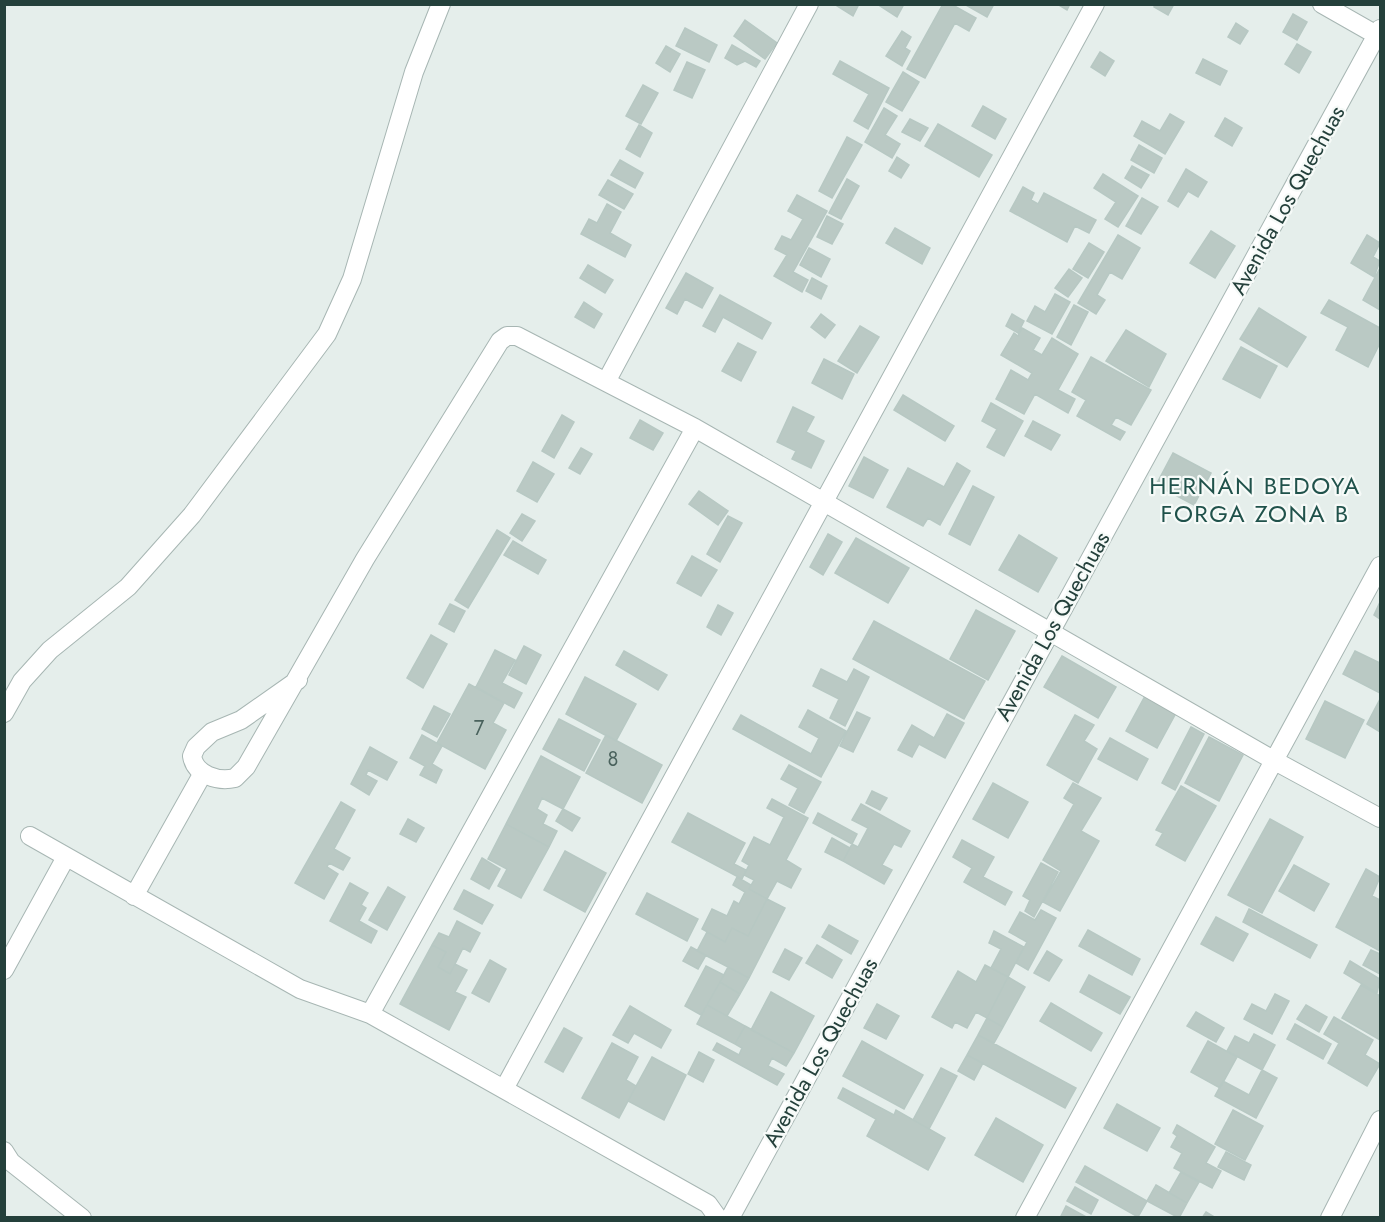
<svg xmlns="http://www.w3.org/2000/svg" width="1385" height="1222" viewBox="0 0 1385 1222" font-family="Jost,sans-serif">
<rect width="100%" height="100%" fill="#e5eeeb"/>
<path fill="#bac9c4" stroke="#b7c8c3" stroke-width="1.5" d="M834,4H859L853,16Z
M877,4H904L897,17Z
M943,4H951L976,18L969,31L955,23L925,78L907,69Z
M964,4H994L987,17Z
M1057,4H1070L1067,10Z
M1155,4H1174L1168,15L1154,7Z
M1293,14L1307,22L1297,40L1283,32Z
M745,20L777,43L765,59L734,36Z
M1236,23L1248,31L1240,44L1228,37Z
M685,28L717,45L709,62L676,46Z
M902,31L911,37L905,48L910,51L902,66L886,56Z
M1297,44L1311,52L1299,73L1285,64Z
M732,45L760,61L756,67L745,61L737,65L725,58Z
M666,46L680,54L670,72L656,63Z
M1100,52L1114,61L1105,76L1091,67Z
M1203,59L1227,71L1220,85L1196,73Z
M840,61L889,88L868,129L854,121L869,94L833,74Z
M687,62L705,70L692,98L674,90Z
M903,72L919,82L902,111L886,102Z
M643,85L658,93L641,124L626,116Z
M983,106L1006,119L995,139L972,126Z
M884,108L897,116L885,135L900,144L892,158L865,142Z
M1170,114L1184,122L1165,154L1134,136L1142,121L1160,131Z
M1225,118L1242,128L1232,146L1215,136Z
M910,119L928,128L920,141L902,132Z
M938,124L992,155L979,177L925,146Z
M639,125L652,133L640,157L626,149Z
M847,137L862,145L832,198L819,191Z
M1139,145L1162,158L1154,173L1131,160Z
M897,157L909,165L901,178L889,171Z
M620,160L643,173L635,188L611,175Z
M1132,166L1149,175L1141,188L1125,178Z
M1186,169L1207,182L1198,197L1188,191L1178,207L1168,201Z
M1103,174L1138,196L1118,227L1105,219L1116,202L1094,188Z
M847,179L859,186L841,219L829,213Z
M608,180L633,194L624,209L599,195Z
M1023,187L1034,193L1031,200L1038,204L1044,193L1096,220L1089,233L1075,226L1067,242L1010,211Z
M797,195L827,211L793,272L808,280L802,292L774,276L787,255L775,249L782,236L791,240L803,219L788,211Z
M1142,198L1158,207L1141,234L1126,226Z
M607,204L621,212L610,233L631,245L625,257L581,234L589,219L597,223Z
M827,216L843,224L832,244L817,237Z
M895,228L930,248L922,264L886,243Z
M1211,231L1235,246L1215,278L1190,263Z
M1118,235L1140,248L1122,279L1110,272L1097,295L1105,300L1096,314L1078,303Z
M1367,235L1380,243L1373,257L1380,261L1374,277L1351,263Z
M1089,243L1104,252L1088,278L1073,269Z
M809,248L830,259L821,277L800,265Z
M588,265L613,280L605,293L580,278Z
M1380,268V310L1363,300Z
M1069,269L1082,278L1068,297L1055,288Z
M686,273L713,288L702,308L685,299L677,314L666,308Z
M812,278L827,286L821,299L806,291Z
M1055,294L1070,302L1052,334L1027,321L1035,306L1045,312Z
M720,295L771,323L762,339L723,317L715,332L703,326Z
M1329,300L1380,328V343L1368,367L1336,350L1348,327L1321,313Z
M584,302L602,314L594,328L575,317Z
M1074,305L1088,312L1071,345L1057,337Z
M1259,308L1306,337L1287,367L1240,339Z
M821,314L835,325L825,338L811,327Z
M1012,314L1024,321L1018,333L1006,326Z
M860,326L879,337L857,373L838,361Z
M1022,328L1040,338L1033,350L1042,355L1052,338L1078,354L1058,390L1075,399L1068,413L1035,394L1024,414L996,399L1011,370L1028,380L1032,373L1001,355L1014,333L1018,336Z
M1126,330L1166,354L1149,387L1106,361Z
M738,343L756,352L741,381L722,371Z
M1241,347L1277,366L1260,398L1223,379Z
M1091,357L1151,390L1131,425L1116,417L1111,425L1125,432L1120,440L1077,416L1086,400L1072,392Z
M824,359L854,374L842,399L812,383Z
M903,395L954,426L945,441L894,410Z
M991,403L1023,421L1004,456L987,447L997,429L982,421Z
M793,407L814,417L806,432L824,441L811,468L792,459L796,451L777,442Z
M562,415L574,422L554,458L542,451Z
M640,420L663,433L653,450L630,438Z
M1033,421L1060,435L1051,450L1025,436Z
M581,448L592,454L580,474L569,468Z
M1173,453L1211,473L1194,505L1156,485Z
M864,457L888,470L873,498L849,486Z
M533,462L554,474L537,502L517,491Z
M957,463L970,471L940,525L928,518L923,526L887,507L908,468L944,487Z
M973,486L994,497L970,545L949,534Z
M699,491L728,511L718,525L689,504Z
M522,514L535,521L522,541L510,533Z
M728,516L742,523L720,562L707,554Z
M497,530L510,538L468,608L455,600Z
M828,534L842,542L823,575L810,567Z
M1019,535L1057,558L1038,592L999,570Z
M856,538L909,568L888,603L835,573Z
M513,541L546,560L538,574L504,555Z
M692,556L717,570L701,596L677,583Z
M1380,602V619L1374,615Z
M450,604L465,611L454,632L439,624Z
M718,605L733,613L721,635L707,627Z
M976,610L1015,631L988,680L950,659Z
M874,621L985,681L964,719L853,659Z
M431,635L447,644L423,688L407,678Z
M524,646L541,655L526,684L509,675Z
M495,650L515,660L502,683L522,693L514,708L476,687Z
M624,651L667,675L658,690L616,665Z
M1355,651L1380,663V693L1343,674Z
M1062,656L1116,687L1098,718L1044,687Z
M821,669L847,682L854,669L869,677L845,726L830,718L839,699L813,686Z
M585,677L636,704L616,741L566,714Z
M469,684L504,703L493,723L506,730L485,769L437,743Z
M1145,696L1176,713L1157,748L1126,731Z
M1380,699V732L1367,724Z
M1325,701L1364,720L1345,758L1306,739Z
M434,706L450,714L437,737L422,729Z
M808,710L846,731L821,777L733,729L741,715L811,754L819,738L799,727Z
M857,712L870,718L853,752L840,746Z
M947,714L964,723L945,758L919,744L912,757L898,750L912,725L934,738Z
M1075,715L1094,725L1084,741L1097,749L1078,783L1047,765Z
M559,719L600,740L584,771L543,749Z
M1191,727L1204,734L1175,790L1162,783Z
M422,735L442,746L432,764L442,770L436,783L420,775L425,766L410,758Z
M606,735L662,765L642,803L586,773Z
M1209,737L1243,755L1219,801L1185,783Z
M1110,738L1148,759L1137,780L1098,759Z
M370,747L397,762L387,780L368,770L366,775L377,781L369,795L351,784Z
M541,756L580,777L563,809L542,798L537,809L547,815L543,824L557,831L549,847L506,824Z
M789,765L821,782L804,813L789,805L798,788L781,779Z
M993,783L1028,802L1008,838L973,819Z
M1073,783L1101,798L1081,831L1099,841L1060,911L1043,902L1061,871L1043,860L1074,804L1064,798Z
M1181,786L1216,806L1185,861L1156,845L1163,833L1156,830Z
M872,791L887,798L880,810L866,803Z
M772,799L808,818L786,860L801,869L791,888L777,881L767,899L749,889L754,880L744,875L749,865L742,861L754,837L770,845L784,817L767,808Z
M341,802L355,810L334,849L350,858L343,870L329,863L327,867L338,874L324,899L295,883Z
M861,804L910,831L901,847L894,844L882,865L892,870L884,884L843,861L852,844L858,847L868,828L852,820Z
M563,809L580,818L572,831L556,821Z
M688,813L745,843L734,864L746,870L742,879L672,842Z
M818,813L857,834L852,844L813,823Z
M408,819L424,828L416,842L400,834Z
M1270,819L1303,837L1262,913L1228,895Z
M506,824L549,847L521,898L498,886L507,869L488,859Z
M832,838L850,848L843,861L825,852Z
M962,840L994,857L983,877L1012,892L1005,905L964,882L972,868L953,857Z
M565,851L606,873L585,912L544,890Z
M482,858L500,869L489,889L471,879Z
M1041,863L1058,872L1034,917L1025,911L1030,900L1023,896Z
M1294,865L1329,884L1314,911L1279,891Z
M1366,869L1380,877L1372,896L1380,900V951L1336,927Z
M737,877L751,885L749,889L767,899L748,936L732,928L725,942L702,929L712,909L727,916L734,901L739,904L745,892L733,885Z
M350,883L368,893L361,905L366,908L359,921L377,931L371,943L330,921Z
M388,887L405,897L387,930L369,920Z
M464,890L493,905L482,924L454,909Z
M647,893L698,919L687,941L636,914Z
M767,899L785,908L749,978L697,951L707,932L725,942L732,928L748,936Z
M1249,909L1317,945L1310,958L1243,922Z
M1041,910L1056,918L1028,970L1016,963L1027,942L1009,932L1020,912L1035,920Z
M1216,917L1248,934L1233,961L1201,944Z
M457,921L480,933L470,952L463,948L450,974L438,967L446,952L432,945L439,933L449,937Z
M829,925L858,941L851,954L822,937Z
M1088,930L1140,959L1132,975L1079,946Z
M994,931L1024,947L1008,977L991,968L1001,949L989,943Z
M432,945L446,952L438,967L450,974L455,964L467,970L455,992L466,997L449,1030L400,1004Z
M817,945L842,960L832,978L806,963Z
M691,947L706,955L698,969L683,961Z
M785,949L802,958L789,980L773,972Z
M1371,950L1380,954V974L1363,965Z
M1047,951L1062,960L1049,981L1034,973Z
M490,960L506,969L489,1002L472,993Z
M1350,961L1380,979L1377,993L1344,973Z
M985,965L1008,977L987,1018L976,1012L967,1028L955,1022L952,1028L932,1017L958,971L976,982Z
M706,966L724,975L701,1015L685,1006Z
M728,967L749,978L740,994L720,982Z
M1089,975L1130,997L1120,1014L1080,992Z
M1008,977L1025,987L1003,1027L987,1018Z
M720,982L740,994L727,1016L707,1005Z
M1361,985L1380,996V1040L1342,1018Z
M771,992L814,1016L794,1053L751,1030Z
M1275,994L1289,1001L1272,1034L1244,1019L1252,1004L1266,1011Z
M1051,1003L1102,1033L1091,1051L1040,1021Z
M877,1004L899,1016L886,1039L864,1028Z
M707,1005L745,1026L735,1044L697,1024Z
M1306,1005L1327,1017L1319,1032L1297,1019Z
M630,1006L671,1030L661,1048L634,1033L628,1043L613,1035Z
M1196,1012L1224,1028L1216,1042L1187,1026Z
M1334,1017L1373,1040L1365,1055L1380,1064L1367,1086L1328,1063L1339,1043L1324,1034Z
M987,1018L1003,1027L994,1043L978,1035Z
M1295,1024L1331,1044L1323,1059L1287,1039Z
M745,1026L794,1053L786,1066L772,1058L768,1066L784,1074L777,1085L713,1050L717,1043L739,1055L742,1048L735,1044Z
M564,1028L582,1038L563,1072L545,1062Z
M1254,1034L1275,1045L1262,1070L1227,1051L1235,1036L1249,1043Z
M978,1035L1076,1088L1065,1108L967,1055Z
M862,1041L923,1075L904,1109L843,1076Z
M1208,1041L1237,1057L1220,1088L1191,1072Z
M612,1043L638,1057L626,1080L636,1086L619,1118L582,1098Z
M699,1052L714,1060L703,1082L688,1074Z
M967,1055L983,1063L974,1080L958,1071Z
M652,1057L686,1075L664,1120L628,1101Z
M941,1068L957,1076L929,1129L913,1120Z
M1262,1070L1277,1078L1256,1118L1215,1096L1223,1081L1249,1095Z
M843,1088L894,1115L896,1110L945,1138L928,1170L867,1136L876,1119L838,1098Z
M1117,1104L1160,1128L1147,1151L1104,1128Z
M1233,1110L1263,1126L1245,1160L1215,1144Z
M996,1118L1043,1145L1023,1182L975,1155Z
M1177,1125L1215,1147L1206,1163L1221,1171L1212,1188L1174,1168L1182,1153L1171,1147L1177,1136L1173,1133Z
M1226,1152L1251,1165L1244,1180L1218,1167Z
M1085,1166L1147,1201L1138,1217L1076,1182Z
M1181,1172L1199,1182L1187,1203L1169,1193Z
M1156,1185L1187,1203L1179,1218L1147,1201Z
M1075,1187L1098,1200L1091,1214L1067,1201Z
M1066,1206L1088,1218H1060Z
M1206,1212L1216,1218H1202Z"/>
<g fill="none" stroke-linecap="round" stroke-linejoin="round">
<g stroke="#a7b6b3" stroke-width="20">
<path id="street" d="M1322,4L1380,37
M606,382L809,4
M298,680L241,720L212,732L196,747L192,756C195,775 218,782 235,778L246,767L365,559L500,341L507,336H517L695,428L1275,761L1380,818
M4,713L22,681L50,650L128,587L192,515L327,334L352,279L414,72L441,4
M30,836L300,989L370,1014L708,1204L718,1218
M134,896L203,773
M4,970L66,857
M370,1014L695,428
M504,1089L1095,4
M4,1151L11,1162L82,1218
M730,1218L1380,29
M1025,1218L1380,566
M1330,1218L1380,1120"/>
</g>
<use href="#street" stroke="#fff" stroke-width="18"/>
</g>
<g text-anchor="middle" stroke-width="4.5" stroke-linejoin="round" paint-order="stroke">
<g font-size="20" fill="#4a625d">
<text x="479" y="735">7</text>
<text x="613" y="766">8</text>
</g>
<g font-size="22" fill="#24403b" stroke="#f6faf8">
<text transform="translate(1287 200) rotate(-61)" y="8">Avenida Los Quechuas</text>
<text transform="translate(1052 626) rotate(-61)" y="8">Avenida Los Quechuas</text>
<text transform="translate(820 1052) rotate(-61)" y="8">Avenida Los Quechuas</text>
</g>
<g font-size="24" letter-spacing="1.5" fill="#20524b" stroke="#f6faf8">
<text x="1255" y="494">HERNÁN BEDOYA<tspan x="1255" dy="28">FORGA ZONA B</tspan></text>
</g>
</g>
<rect width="1385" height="1222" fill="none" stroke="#24403b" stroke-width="12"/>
</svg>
